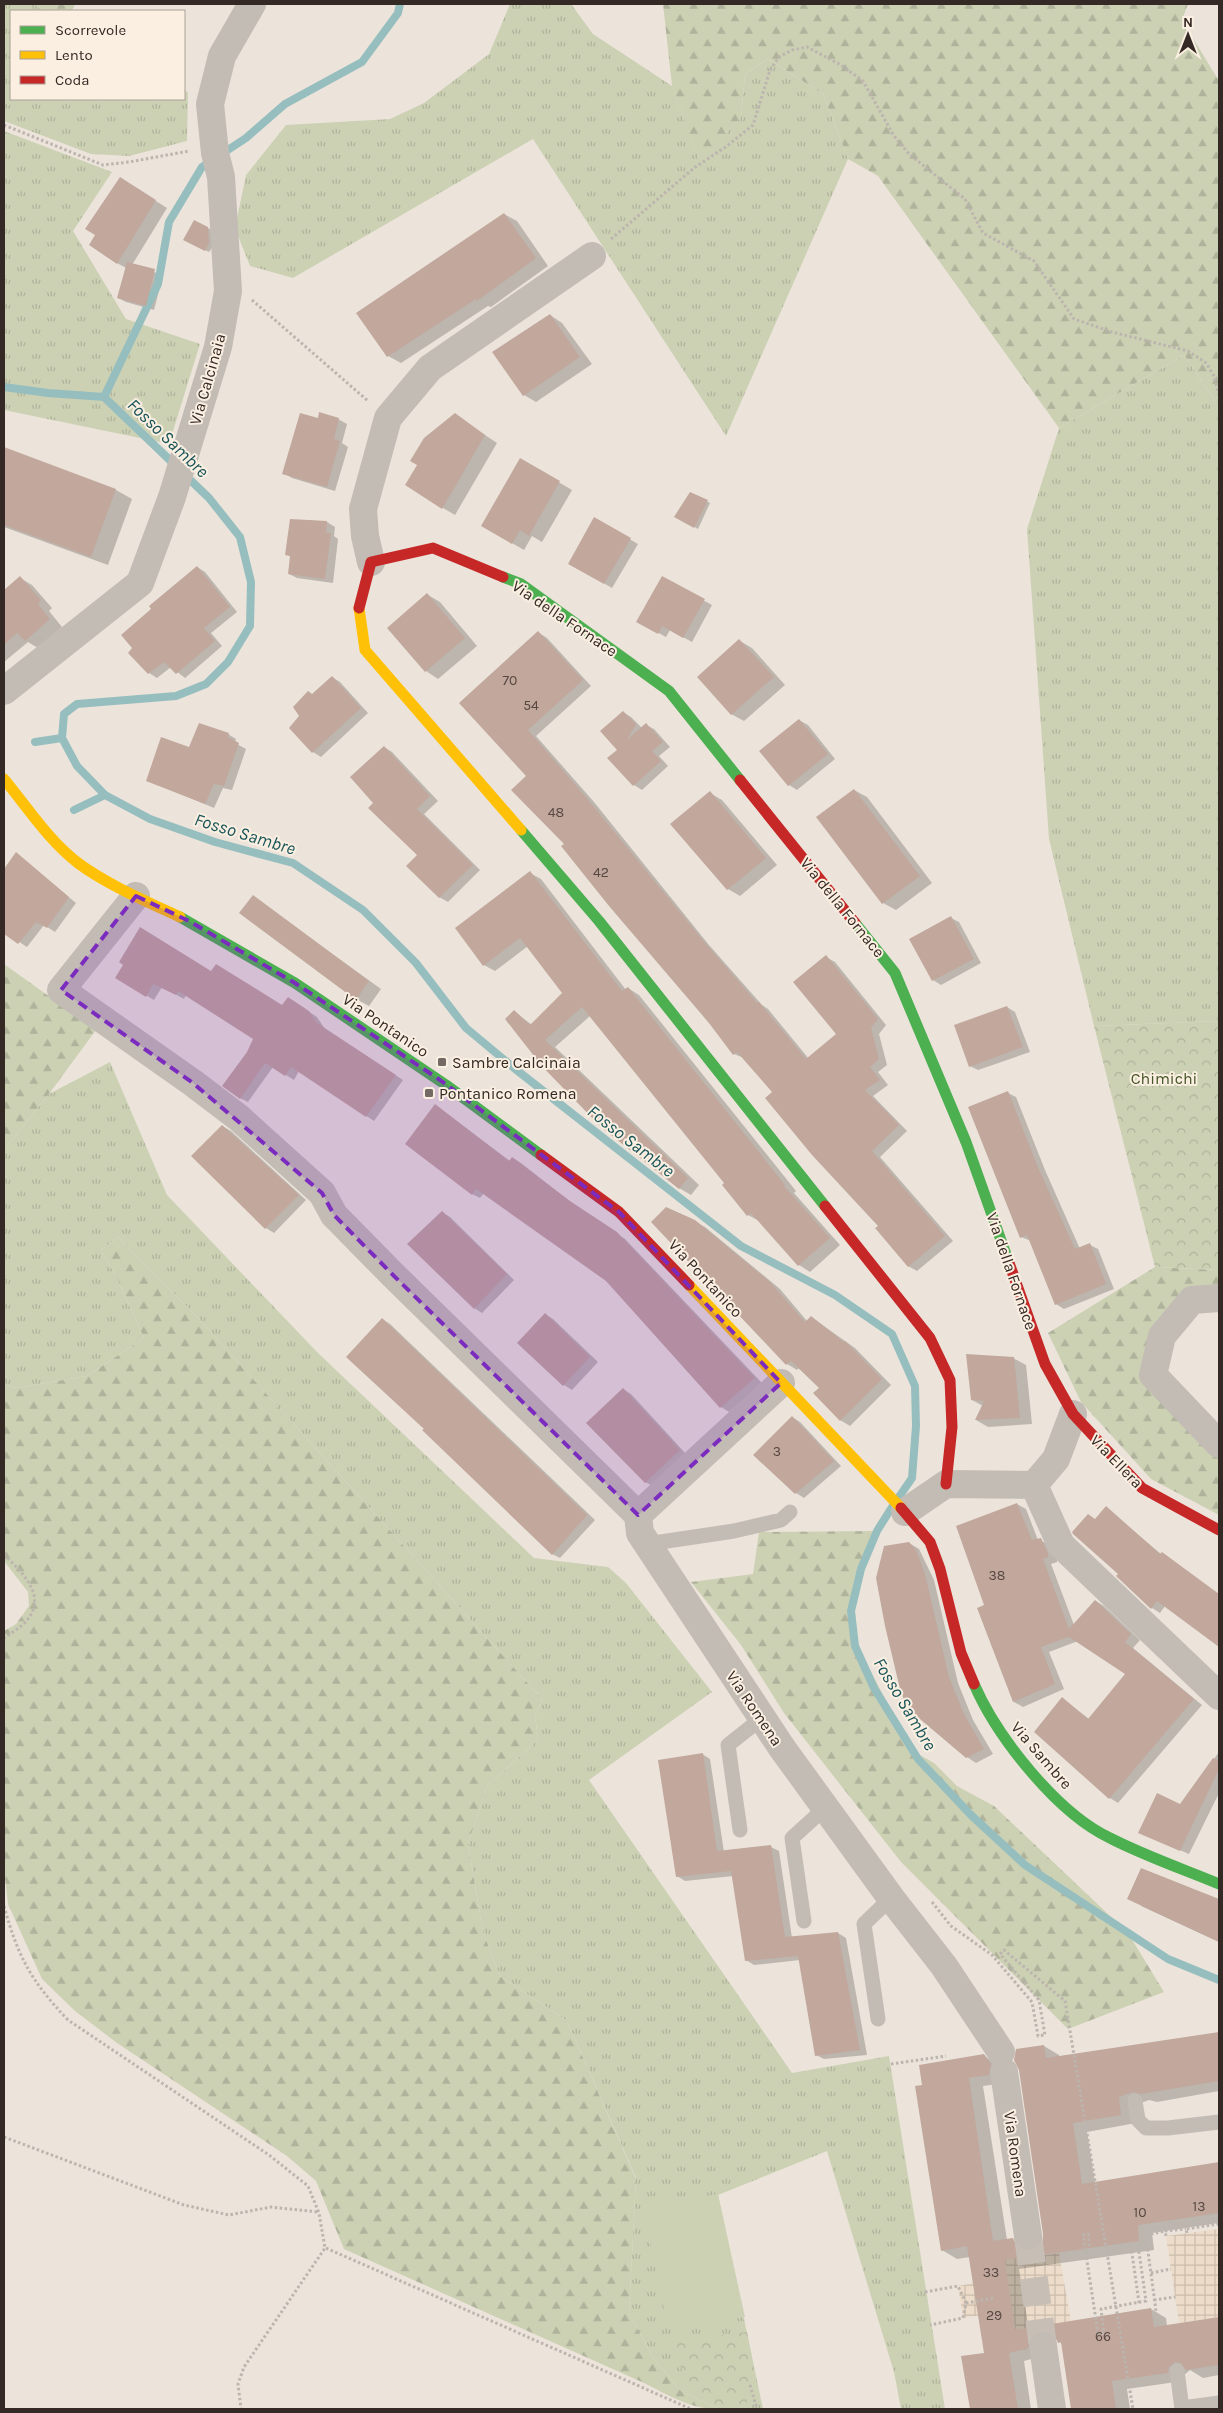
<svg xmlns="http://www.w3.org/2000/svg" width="1223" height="2413" viewBox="0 0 1223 2413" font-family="Karla,sans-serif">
<defs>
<pattern id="grass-tufts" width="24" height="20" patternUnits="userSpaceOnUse" patternTransform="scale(1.25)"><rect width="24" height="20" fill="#ccd1b4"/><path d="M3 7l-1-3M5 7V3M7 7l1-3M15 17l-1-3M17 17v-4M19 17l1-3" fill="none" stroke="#b0b39b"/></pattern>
<pattern id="forest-firs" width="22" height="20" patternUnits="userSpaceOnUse" patternTransform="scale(1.25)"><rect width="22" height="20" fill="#ccd1b4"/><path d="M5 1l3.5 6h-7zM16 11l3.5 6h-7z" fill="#b0b39b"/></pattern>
<pattern id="park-crowns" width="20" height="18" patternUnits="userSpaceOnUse" patternTransform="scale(1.25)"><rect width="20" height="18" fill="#ccd1b4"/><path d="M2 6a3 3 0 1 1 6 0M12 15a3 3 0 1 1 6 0" fill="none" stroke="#b0b39b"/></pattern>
<pattern id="plaza-grid" width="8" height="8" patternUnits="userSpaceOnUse" patternTransform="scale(1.25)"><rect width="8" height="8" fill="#ecdcc9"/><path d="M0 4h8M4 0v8" fill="none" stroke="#cbbdac"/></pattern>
</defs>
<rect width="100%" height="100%" fill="#ece4db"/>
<path fill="url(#grass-tufts)" d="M4,4H35L43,11H11V99H184V89L188,93L187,141L129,156L91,154L4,121Z
M510,4H571L593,34L672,86L700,162L741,117L745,74L768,59L823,94L848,159L726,436L533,139L293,278L250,266L235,228L246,175L286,125L390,119L424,103L489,54Z
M4,131L112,172L73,231L126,319L200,344L169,444L4,410Z
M1184,355L1219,406V1021L1094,1026L1049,839L1027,529L1059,428Z
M110,1062L167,1195L318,1353L534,1558L608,1567L626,1583L712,1692L589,1780L792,2073L889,2056L945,2409H901L894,2372L827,2151L718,2195L763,2409H718L681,2391L654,2359L629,2313L636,2178L567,2021L500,1976L483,1932L468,1844L487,1786L538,1740L535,1715L543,1700L199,1319L118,1237L101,1250L117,1278L144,1338L87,1376L16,1388L4,1384V1150L49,1094Z"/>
<path fill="url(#forest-firs)" d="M35,4H75L72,11H43Z
M663,4H1188L1182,20L1219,81V406L1184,355L1059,428L878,176L848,159L823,94L768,59L745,74L741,117L700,163L672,86Z
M4,964L96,1030L49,1094L4,1150Z
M118,1237L199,1319L543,1700L535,1715L538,1740L487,1786L468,1844L483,1932L500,1976L567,2021L636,2179L629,2313L654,2359L681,2391L718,2409C690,2409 668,2395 644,2383L344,2249L316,2181L287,2156L117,2043L75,2011L42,1979L8,1904L4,1870V1631L16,1624L29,1606L28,1592L4,1561V1384L16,1388L87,1376L144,1338L117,1278L101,1250Z
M1155,1267L1219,1270V1290L1183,1296L1149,1387L1219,1457V1515L1151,1479L1081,1402L1048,1333Z
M877,1531L852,1605L854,1640L913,1751L934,1763L957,1786L994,1806L1128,1933L1164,1992L1068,2029L901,1862L784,1713L741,1645L691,1582L753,1574L759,1532Z"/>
<path fill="url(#park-crowns)" d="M1219,1021V1270L1155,1267L1094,1026Z
M747,2332L757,2384L750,2385L746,2409H719L686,2391L676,2342Z"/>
<path fill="#ccd1b4" d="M718,2194L745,2317L668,2329L643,2206Z"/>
<path fill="url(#plaza-grid)" d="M1219,2229V2317L1179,2323L1166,2236Z
M1014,2238L1017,2259L1059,2253L1071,2322L1030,2328L1033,2347L1019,2351L1012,2310L963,2318L958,2286L1007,2277L1002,2240Z"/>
<path fill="#0003" d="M132,186L167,208L132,265L163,275L154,310L126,302L118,298L126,268L117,263Z
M504,214L517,221L548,266L491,307L488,306L401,363L388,356Z
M208,228L212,230L213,246L209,252L185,240Z
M550,315L562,323L592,364L536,402L524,395Z
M455,415L497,443L455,515L443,508Z
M338,419L347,424L342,443L348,447L335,491L292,478L284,473L319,420Z
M6,449L116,490L132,499L108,565L4,527V455Z
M521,460L572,490L542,542L532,536L524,550L483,526Z
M690,493L710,503L698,529L676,516Z
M595,519L638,544L612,588L569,563Z
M307,520L327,522L335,527L334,536L338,539L333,583L297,578L289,574L291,557L287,554Z
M197,567L205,572L237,612L211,633L222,646L185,678L171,667L157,678L149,673Z
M20,578L32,585L52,608L49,611L62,627L38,648L28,642L4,662V592Z
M662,578L712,605L692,642L670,630L666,637L638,622Z
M428,595L440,602L477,646L438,679L426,671Z
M539,633L547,638L591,686L536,736L594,802L709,945L762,1005L768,1009L809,1059L837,1034L826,957L835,962L886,1025L879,1034L887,1065L878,1072L888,1085L873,1096L907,1131L880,1157L953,1241L917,1271L908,1266L880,1226L774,1092L744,1058L734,1054L566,844L527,776L461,703Z
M740,641L752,648L785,685L744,721L731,714Z
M332,677L340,682L368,713L321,757L313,752L300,716L312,695Z
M623,712L631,717L642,728L646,725L654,729L670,747L659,756L668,766L642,790L634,785L618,750Z
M799,720L808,725L835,759L797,790L789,785Z
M228,734L236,739L235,743L246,749L232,790L223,788L214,808L147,780L190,749Z
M384,747L392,752L438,801L424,814L480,870L448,902L439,897L419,855L374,803Z
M854,790L867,797L932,883L896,910L883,903L818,817Z
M710,793L722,800L777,865L740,896L728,889Z
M16,854L76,903L55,932L44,925L27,947L4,932V871Z
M530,873L541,879L626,990L628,988L639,995L796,1191L794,1193L840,1245L810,1272L799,1265L759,1221L748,1215L726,1183L590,1016L555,1047L699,1185L691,1195L679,1188L515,1012L532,1025L564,993L528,946L495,971L484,965Z
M253,897L381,989L369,1006L356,999Z
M951,918L959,922L981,963L941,985L933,980L911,939Z
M212,973L283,1007L296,1003L317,1017L325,1029L403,1080L374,1121L299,1071L294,1080L273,1067L248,1102L240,1098L248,1052L255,1038L186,995L184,999L162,987L154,1000L117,978Z
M1007,1007L1015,1012L1030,1052L978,1070L970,1066Z
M1008,1093L1016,1097L1045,1170L1080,1249L1090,1245L1098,1249L1114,1289L1064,1309L1056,1304L1031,1241L1021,1237Z
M443,1111L510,1161L513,1158L521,1163L578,1208L625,1239L762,1383L729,1412L721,1407L607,1280L484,1193L480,1198L472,1194Z
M222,1126L231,1131L306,1200L274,1233L266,1228Z
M442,1212L450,1217L514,1280L482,1313L474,1308Z
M694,1221L705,1227L780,1289L807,1321L811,1317L855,1348L891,1385L850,1426L840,1420L821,1388L799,1368L797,1370L787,1364Z
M545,1314L553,1319L598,1362L572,1390L564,1385Z
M382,1319L390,1324L595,1520L560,1558L552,1554L425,1429Z
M1013,1358L1026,1365L1032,1424L988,1427L976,1420L983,1406L972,1400Z
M623,1389L631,1394L687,1455L653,1486L645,1482Z
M792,1417L800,1422L841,1466L804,1498L796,1493Z
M1017,1504L1026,1509L1038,1540L1049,1544L1057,1559V1562L1051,1564L1074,1625L1096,1601L1104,1606L1140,1640L1133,1648L1202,1705L1118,1803L1110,1798L1036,1732L1063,1699L1089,1719L1127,1674L1078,1641L1049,1652L1064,1689L1023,1707L1014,1702L986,1606Z
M1106,1508L1161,1554L1219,1595V1645L1165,1606L1160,1613L1152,1608L1118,1576L1120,1574L1096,1520Z
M909,1543L919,1549L934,1580L958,1683L973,1720L993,1754L976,1763L967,1757Z
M1219,1752V1793L1189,1854L1140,1833L1180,1805Z
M702,1754L710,1759L724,1852L771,1847L779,1851L792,1938L838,1933L846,1938L867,2055L824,2059L816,2055L800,1960L754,1965L746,1960L733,1876L685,1881L677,1876Z
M1219,1899V1942L1141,1906L1213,1900Z
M1219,2033V2091L1157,2102L1149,2100L1133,2106L1136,2123L1087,2132L1095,2183L1219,2163V2223L1152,2233L1154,2250L1019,2269L1029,2330L1151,2309L1166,2318L1167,2326L1219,2318V2375L1203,2378L1190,2370L1183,2376V2381L1127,2389L1130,2409H1072L1062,2344L1056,2339L1049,2342L1042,2356L1024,2361L1031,2409H971L963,2358L986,2354L970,2257L957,2259L942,2250L923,2086L984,2056L999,2065L1004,2083L983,2086L1007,2240H1012L1028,2248L1030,2253L1039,2249L1044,2242V2046L1059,2055L1060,2058Z"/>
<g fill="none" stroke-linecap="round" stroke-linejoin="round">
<path stroke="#97bebe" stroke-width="8" d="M4,387L48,393L104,397L176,466
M104,397L158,284L169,222L202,167L246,138L285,104L362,62L398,13L400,4
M184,474L209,498L240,537L251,582L250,626L228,662L206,684L176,696L77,704L64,714L62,738L77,766L105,795L150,819L215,842L293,863L363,910L416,963L466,1028L514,1068L741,1246L835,1295L892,1334L915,1386L916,1426L912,1478L899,1497
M35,742L62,738
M74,810L105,795
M892,1507L877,1531L861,1569L851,1611L855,1646L874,1688L918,1759L971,1815L1025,1865L1168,1959L1219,1980"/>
</g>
<path fill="#c1a79c" d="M120,177L156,200L117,264L89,245L95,235L85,229Z
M504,213L536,258L477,301L476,299L387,357L356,313Z
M194,220L208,227L209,243L205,251L183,240Z
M127,262L155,269L146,306L117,298Z
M550,314L580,357L523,396L492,352Z
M319,412L339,418L334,439L340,441L327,487L282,474L300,413L318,418Z
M455,413L485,435L442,509L405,485L417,465L410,461L424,438Z
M4,447L116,489L91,557L4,525Z
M520,458L560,481L529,536L520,530L512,544L481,526Z
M690,492L708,500L694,528L674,517Z
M594,517L631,538L604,584L568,564Z
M290,519L327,521L326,533H331L325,579L288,574L290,556L285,555Z
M197,566L230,607L204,628L215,641L176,674L164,662L148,674L128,653L132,648L121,635L151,609L149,606Z
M20,576L41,600L38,604L50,619L25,641L17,633L4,645V590Z
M662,576L705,599L683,638L662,626L658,634L636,622Z
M427,593L465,638L425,672L387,628Z
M538,631L583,680L528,730L585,796L701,938L757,1003L759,1002L806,1059L836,1034L793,982L826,955L878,1019L871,1028L879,1059L870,1067L880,1080L865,1090L899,1125L872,1151L945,1236L908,1267L875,1228L878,1226L812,1155L765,1098L772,1092L737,1052L733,1055L709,1023L609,906L561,846L564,844L511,790L526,776L459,703Z
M739,639L774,677L731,715L697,677Z
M332,676L361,708L312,753L289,728L299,716L293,707L308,691L312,694Z
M623,711L636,724L627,740L646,723L663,742L652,751L661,761L633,786L607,758L617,750L600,731Z
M799,719L828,754L788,786L759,751Z
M199,723L229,733L228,737L239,743L224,786L214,784L205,804L146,781L161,737L189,747Z
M384,746L430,796L417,809L473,865L439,898L406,866L417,855L368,808L373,803L350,777Z
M854,789L920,876L882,904L816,817Z
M710,791L766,858L727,890L670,824Z
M16,852L69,897L47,928L36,922L18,944L4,934V869Z
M530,871L622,991L628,987L785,1185L784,1186L830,1238L798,1266L751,1213L747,1216L722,1185L724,1183L582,1007L545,1040L688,1178L679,1189L601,1127L533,1057L534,1056L505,1019L514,1010L530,1025L562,993L520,938L483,966L455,928Z
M253,895L369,981L356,1000L239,913Z
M951,916L974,959L932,981L909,939Z
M140,927L211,971L216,964L282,1005L288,997L309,1011L317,1023L396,1075L366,1117L291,1067L285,1076L265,1063L240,1099L222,1086L247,1052L253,1039L178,991L176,995L153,984L146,997L115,978L123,965L119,962Z
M1007,1006L1023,1047L969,1067L954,1025Z
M1008,1091L1037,1165L1075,1249L1090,1243L1106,1284L1055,1305L1027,1235L1020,1238L968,1107Z
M435,1104L509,1161L512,1157L570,1201L617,1232L755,1378L720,1408L606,1281L476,1189L472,1195L405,1144Z
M222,1125L299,1195L265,1229L191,1156Z
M666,1207L695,1220L770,1282L805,1322L811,1316L844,1342L845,1341L882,1379L840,1421L813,1393L819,1388L791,1361L786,1365L651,1222Z
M442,1211L507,1274L474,1309L407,1244Z
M545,1313L590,1357L563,1386L517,1343Z
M382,1318L587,1515L552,1555L422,1430L424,1429L346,1357Z
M966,1354L1014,1357L1020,1418L975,1420L984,1401L971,1400Z
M623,1388L680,1450L645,1483L586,1423Z
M792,1416L834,1461L795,1494L753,1455Z
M1017,1503L1032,1540L1041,1538L1048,1553V1557L1043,1559L1069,1629L1095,1600L1131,1634L1125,1642L1194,1699L1109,1799L1034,1732L1062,1697L1088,1719L1125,1674L1069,1637L1041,1647L1055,1684L1013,1702L977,1608L984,1605L956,1526Z
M1106,1506L1160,1554L1162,1552L1219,1594V1647L1157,1601L1151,1609L1116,1576L1118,1574L1073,1534L1072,1532L1088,1514L1095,1519Z
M909,1542L916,1550L925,1574L949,1677L964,1714L984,1749L966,1758L907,1708L900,1689L885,1626L876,1578L884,1546Z
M703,1753L717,1851L771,1845L785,1937L838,1932L860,2050L815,2056L798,1956L745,1961L731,1871L676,1877L658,1760Z
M1213,1758L1219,1761V1769L1180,1851L1138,1833L1157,1793L1180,1804Z
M1141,1868L1219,1899V1942L1127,1899Z
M1219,2032V2081L1140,2094L1133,2092L1119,2097L1121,2115L1073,2123L1082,2184L1219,2162V2213L1138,2225L1139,2241L1005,2260L1015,2330L1151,2308L1154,2327L1219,2317V2365L1186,2370L1181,2363L1175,2362L1169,2367L1168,2373L1112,2381L1116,2409H1071L1061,2342L1058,2343L1055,2336L1049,2332L1040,2331L1034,2333L1029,2340L1028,2348L1009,2353L1018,2409H970L961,2356L984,2353L967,2246L941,2251L915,2086L922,2085L919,2065L984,2054L991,2064L989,2075L969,2078L993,2241L1013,2238L1016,2246L1022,2250L1030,2251L1038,2248L1043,2241V2234L1019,2070L1014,2060L1016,2049L1044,2045L1046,2058Z"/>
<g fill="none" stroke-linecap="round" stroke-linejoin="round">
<path stroke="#c7bfb6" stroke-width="28" stroke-dasharray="28 14" stroke-linecap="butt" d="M1028,2236L1043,2346"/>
<path stroke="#bcb4ae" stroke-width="3" stroke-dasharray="2.5 2.5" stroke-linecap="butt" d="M4,125L103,165L129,162L189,151
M611,239L694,168L727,146L753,125L770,70L779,57L792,50L807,47L841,65L863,81L894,136L909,154L965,199L983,233L1034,261L1074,319L1112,332L1188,351L1206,363L1214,376L1219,395
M252,300L368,401
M4,1555C21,1571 47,1595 28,1619C22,1627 12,1632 4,1638
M932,1902L951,1926L992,1955L1032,2002L1038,2036L1045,2035L1039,2000L1000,1954L1004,1950L1065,2001L1133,2409
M4,1906C18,1957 31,1981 68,2020L269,2155L308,2186L319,2213L325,2248L244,2367L238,2384L241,2409
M891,2064L946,2056
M4,2137L184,2205L229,2215L271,2207L318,2212
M1187,2233L1186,2229L1219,2224
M1146,2235L1165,2231
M1166,2236L1165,2231L1186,2229
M1147,2244L1158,2326
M326,2248L691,2409
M1151,2273L1171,2269
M925,2292L958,2286L966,2303L963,2318L930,2325
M1154,2300L1175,2297
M966,2303L995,2298
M1139,2303L1131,2246L1090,2252L1088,2234L1083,2235L1098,2333H1104L1101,2309L1146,2301L1138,2245L1147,2244L1145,2230L1219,2219
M1196,2370L1219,2367
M750,2385L757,2409"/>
<path stroke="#c3bcb5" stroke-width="15" d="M647,1544L734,1531L781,1520L790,1512
M740,1830L728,1745L762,1718
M804,1921L792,1838L825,1808
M878,2019L864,1924L891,1898
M1135,2101L1138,2120L1146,2128H1168L1219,2122
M1177,2371L1182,2409
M1182,2408L1219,2403"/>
<path stroke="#c3bcb5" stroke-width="28" d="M371,562L365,536L363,509L388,418L430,368L592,256
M4,691L140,583L172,497L218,347L228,291L221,177L215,153L210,104L222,56L252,4
M136,896L61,990L193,1083L239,1118L322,1193L334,1215L394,1276L638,1515
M1219,1298L1192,1300L1162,1336L1153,1375L1219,1444
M781,1383L638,1515L640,1533L782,1748L891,1898L944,1966L1001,2052
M1034,1485L1061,1545L1219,1696
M905,1512L946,1484L1034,1485L1056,1459L1073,1414
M1004,2072L1028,2236
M1043,2346L1052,2409"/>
<path stroke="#4caf50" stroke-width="11" d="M503,577L521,584L669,691L740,780
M521,830L599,921L825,1206
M180,917L295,983L446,1085L541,1155
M855,923L895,973L966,1142L1008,1260
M974,1684C997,1737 1057,1813 1110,1838C1145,1856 1183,1869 1219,1884"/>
<path stroke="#ffc107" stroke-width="11" d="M359,608L365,650L521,830
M4,779C27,807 49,841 78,863C106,884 148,902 180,917
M689,1285L901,1508"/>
<path stroke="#c62828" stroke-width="11" d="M359,608L371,562L433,548L503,577
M740,780L855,923
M541,1155L619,1212L689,1285
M825,1206L930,1338L950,1380L952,1427L946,1484
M1008,1260L1045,1364L1073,1414L1142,1488L1219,1530
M901,1508L930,1542L940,1569L961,1653L974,1684"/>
</g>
<path fill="#7b2cbf" fill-opacity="0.2" stroke="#7b2cbf" stroke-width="4" stroke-dasharray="10 6" stroke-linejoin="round" d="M136,896L189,921L295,983L440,1080L619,1212L781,1383L638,1515L394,1276L334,1215L322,1193L193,1083L61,990Z"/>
<g fill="#746a64" stroke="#faefe1" stroke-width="2">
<rect x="437" y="1057" width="10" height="10" rx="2.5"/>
<rect x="424" y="1088" width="10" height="10" rx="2.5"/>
</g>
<g text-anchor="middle" stroke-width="4" stroke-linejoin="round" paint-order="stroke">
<g font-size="14" fill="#574842">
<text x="510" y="685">70</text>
<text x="531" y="710">54</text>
<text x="556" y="817">48</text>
<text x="601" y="877">42</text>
<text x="777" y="1456">3</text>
<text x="997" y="1580">38</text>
<text x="1199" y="2211">13</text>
<text x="1140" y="2217">10</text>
<text x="991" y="2277">33</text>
<text x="994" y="2320">29</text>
<text x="1103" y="2341">66</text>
</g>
<g font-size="16" fill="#342924" stroke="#faefe1">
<text transform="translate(207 379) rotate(-74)" y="6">Via Calcinaia</text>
<text transform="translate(565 618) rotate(34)" y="6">Via della Fornace</text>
<text transform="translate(843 907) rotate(51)" y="6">Via della Fornace</text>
<text transform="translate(386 1025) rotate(34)" y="6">Via Pontanico</text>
<text transform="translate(1012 1271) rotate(71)" y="6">Via della Fornace</text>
<text transform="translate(706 1278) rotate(47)" y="6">Via Pontanico</text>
<text transform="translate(1117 1461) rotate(46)" y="6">Via Ellera</text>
<text transform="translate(755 1708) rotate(56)" y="6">Via Romena</text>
<text transform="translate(1042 1755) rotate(49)" y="6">Via Sambre</text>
<text transform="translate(1016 2154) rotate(82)" y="6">Via Romena</text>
</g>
<g font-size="16" fill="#342924" stroke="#faefe1" text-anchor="start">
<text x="452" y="1068">Sambre Calcinaia</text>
<text x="439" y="1099">Pontanico Romena</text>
</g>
<g font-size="16" fill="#435426" stroke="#faefe1">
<text x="1164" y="1084">Chimichi</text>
</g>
<g font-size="18" font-style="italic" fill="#175358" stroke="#faefe1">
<text transform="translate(168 438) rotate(44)" y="6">Fosso Sambre</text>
<text transform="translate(245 834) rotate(17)" y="6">Fosso Sambre</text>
<text transform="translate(631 1141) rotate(38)" y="6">Fosso Sambre</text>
<text transform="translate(905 1704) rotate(59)" y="6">Fosso Sambre</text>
</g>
</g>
<rect width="1223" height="2413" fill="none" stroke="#342924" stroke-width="10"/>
<rect x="10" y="10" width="175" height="90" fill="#faefe1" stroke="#aba095"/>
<rect x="20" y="26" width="25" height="8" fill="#4caf50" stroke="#aba095"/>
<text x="55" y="35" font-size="15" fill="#342924">Scorrevole</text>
<rect x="20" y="51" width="25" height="8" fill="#ffc107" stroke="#aba095"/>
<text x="55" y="60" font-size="15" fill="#342924">Lento</text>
<rect x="20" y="76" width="25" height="8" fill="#c62828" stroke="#aba095"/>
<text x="55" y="85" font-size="15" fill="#342924">Coda</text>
<g transform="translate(1188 35)" stroke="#faefe1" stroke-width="4" paint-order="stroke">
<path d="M0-4L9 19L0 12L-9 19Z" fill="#342924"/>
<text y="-8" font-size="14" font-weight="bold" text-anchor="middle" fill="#342924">N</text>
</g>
</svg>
